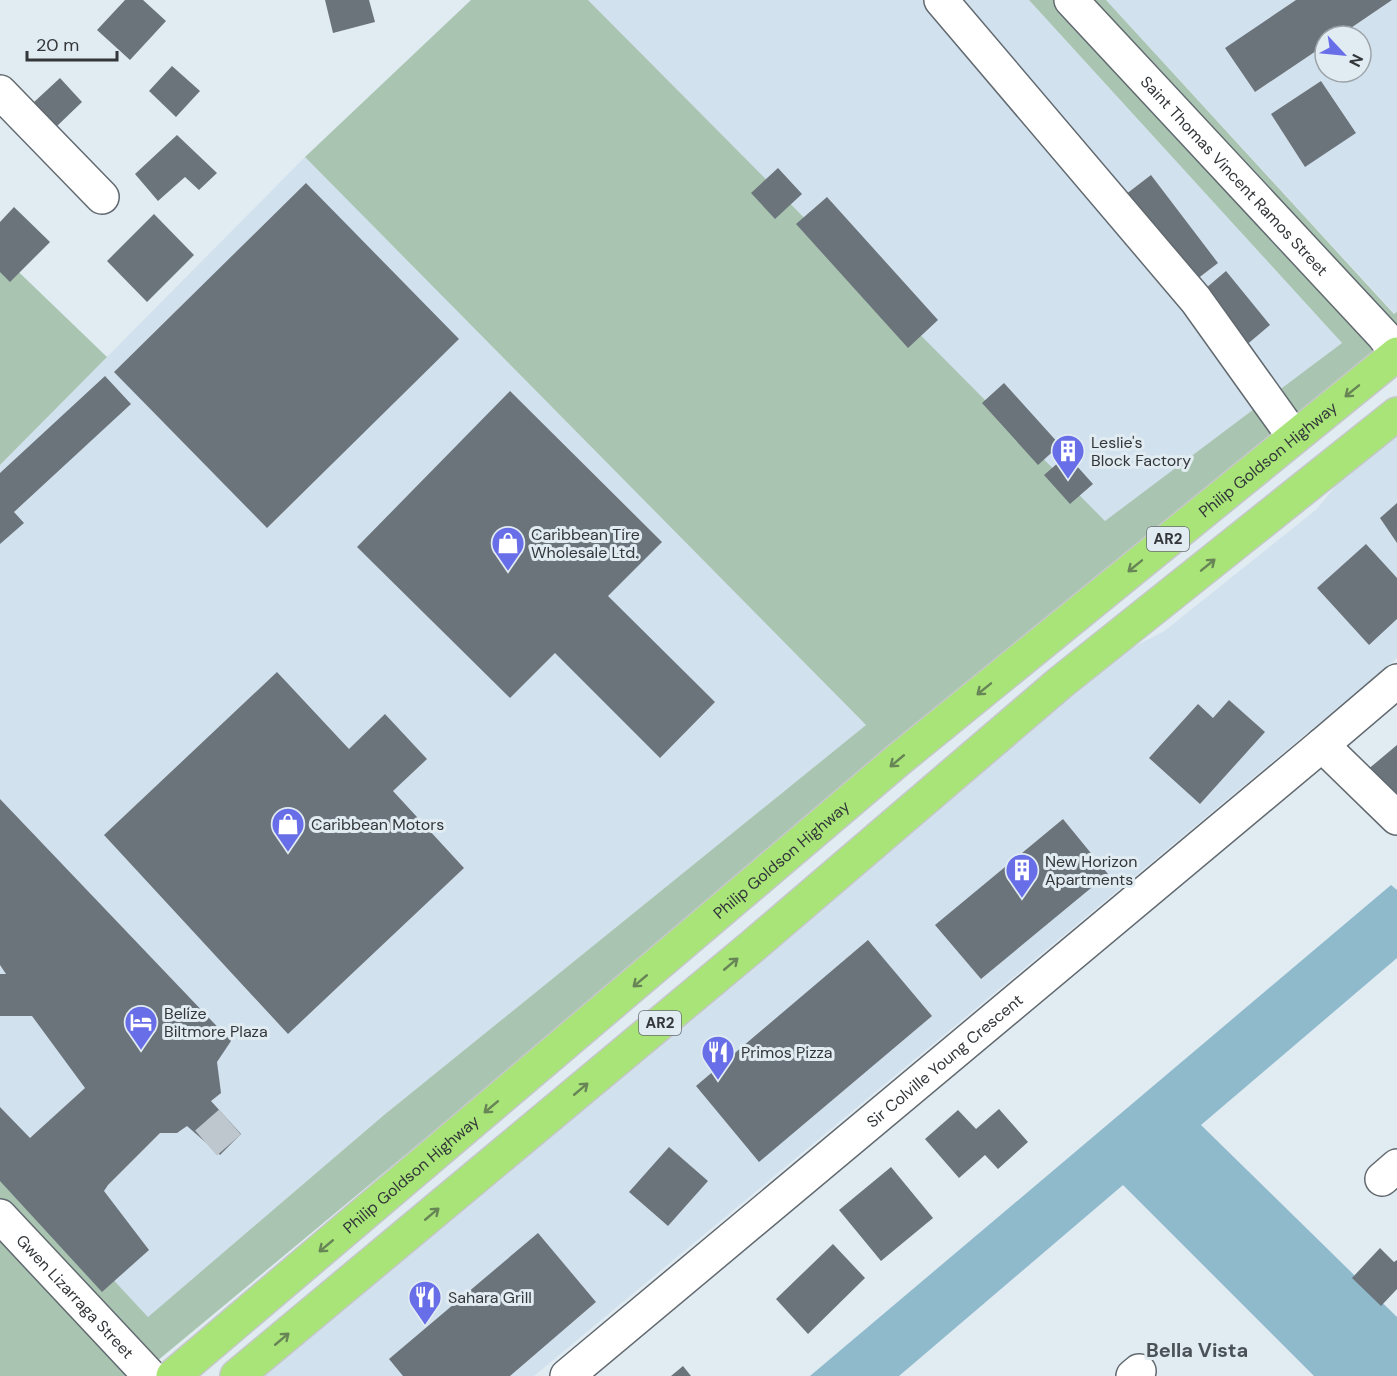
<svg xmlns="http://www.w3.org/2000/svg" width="1397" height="1376" viewBox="0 0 1397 1376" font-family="'DM Sans',sans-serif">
<rect width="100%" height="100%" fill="#e1ebf2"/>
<path fill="#d2e1ee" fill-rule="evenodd" d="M588,0H1029L1342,343L1105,522Z
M1106,0H1397V312L1395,314ZM1325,36H1361V72H1325Z
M305,157L866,725L384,1115L148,1317L0,1158V465Z
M1397,431V658L534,1376H260L1083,672L1163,632L1317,509L1350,468Z"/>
<path fill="#a9c5b2" d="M471,0H588L1105,521L1342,343L1029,0H1106L1394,314L1397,312V332L139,1376H0V1158L148,1317L384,1115L866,725L305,157Z
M0,254L107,357L0,465Z"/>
<path fill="#8fbacc" d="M1391,885L1397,890V958L1201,1125L1397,1317V1376H1314L1123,1185L899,1376H810Z"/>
<path fill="#6c747b" d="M125,0H143L166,21L130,60L97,30Z
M325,0H369L375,22L333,33Z
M1296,0H1392L1339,36H1325V45L1255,92L1225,48Z
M172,66L200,91L176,117L149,91Z
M60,78L82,102L56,127L33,103Z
M1321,81L1356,133L1305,167L1271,114Z
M177,135L217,173L199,190L185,177L158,201L135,174Z
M778,168L802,194L775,219L751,193Z
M1151,175L1218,263L1188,286L1121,198Z
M306,183L459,339L267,528L114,372Z
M827,197L938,320L908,348L796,224Z
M14,207L50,242L10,282L0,272V222Z
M154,214L194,255L147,302L107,261Z
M1226,271L1270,325L1244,347L1199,294Z
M105,376L131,404L14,512L24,523L0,544V473Z
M1004,383L1060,445L1038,465L982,403Z
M510,391L662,542L608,596L715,702L660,758L555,653L510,698L357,547Z
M1067,455L1093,484L1070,504L1044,475Z
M1397,503V543L1380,518Z
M1366,544L1397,578V619L1369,645L1317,588Z
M277,672L349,749L385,714L427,759L393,791L464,868L288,1034L104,835Z
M1229,700L1265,732L1200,804L1149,758L1198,704L1213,718Z
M1397,745V809L1366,771Z
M0,799L231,1041L217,1062L221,1093L211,1101L241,1134L220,1155L187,1126L177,1133H160L108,1185L104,1191L149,1250L102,1292L0,1181V1107L30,1138L85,1088L32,1016H0V974H6L0,965Z
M1063,819L1108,874L981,979L935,925Z
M868,940L932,1016L759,1162L696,1086Z
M999,1109L1028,1142L998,1169L985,1155L959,1178L925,1139L958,1110L976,1129Z
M669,1147L708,1181L668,1226L629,1192Z
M891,1167L933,1218L881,1261L839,1210Z
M538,1233L596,1302L510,1376H403L389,1359Z
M833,1244L865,1278L808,1334L776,1299Z
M1380,1248L1394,1262L1397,1260V1289L1381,1306L1352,1278Z
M683,1366L691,1376H671Z"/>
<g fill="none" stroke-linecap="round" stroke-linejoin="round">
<path stroke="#bec7cd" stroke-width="33" stroke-dasharray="33 16" stroke-linecap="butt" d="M206,1143L230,1122"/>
<g stroke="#626a70" stroke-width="36">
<g id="minor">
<path d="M941,0L1196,300L1294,437"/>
<path id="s1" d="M1071,0L1383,335L1397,353"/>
<path d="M0,92L102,197"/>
<path d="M1322,745L1397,681"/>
<path d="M1382,1179L1397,1166"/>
<path id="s2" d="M0,1216L150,1376"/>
<path id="s3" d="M567,1376L1322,745L1397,818"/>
<path d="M1133,1376L1139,1371"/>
</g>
</g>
<g stroke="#c6c7c8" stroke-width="36">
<g id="highway">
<path id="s4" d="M173,1376L898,760L1397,354"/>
<path d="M237,1376L754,945L1060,683L1397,414"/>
</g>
</g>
<use href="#minor" stroke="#fff" stroke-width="33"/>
<use href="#highway" stroke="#a8e478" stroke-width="33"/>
</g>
<defs><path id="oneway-shaft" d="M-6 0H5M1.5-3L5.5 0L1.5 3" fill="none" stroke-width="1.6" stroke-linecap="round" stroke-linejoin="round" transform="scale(1.5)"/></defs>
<g stroke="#688556">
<use href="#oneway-shaft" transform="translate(1352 391) rotate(141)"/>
<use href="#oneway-shaft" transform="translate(1208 565) rotate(-39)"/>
<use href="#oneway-shaft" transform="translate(1135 566) rotate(141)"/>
<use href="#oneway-shaft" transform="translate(984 689) rotate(141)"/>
<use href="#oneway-shaft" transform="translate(897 761) rotate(140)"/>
<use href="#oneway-shaft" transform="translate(731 964) rotate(-40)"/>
<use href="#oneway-shaft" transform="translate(640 981) rotate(140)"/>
<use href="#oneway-shaft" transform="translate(581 1089) rotate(-40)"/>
<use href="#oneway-shaft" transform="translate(491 1107) rotate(140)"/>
<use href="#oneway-shaft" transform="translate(432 1214) rotate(-40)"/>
<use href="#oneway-shaft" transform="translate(326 1246) rotate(140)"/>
<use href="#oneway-shaft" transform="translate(282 1339) rotate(-40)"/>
</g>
<defs>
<g id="building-pin" transform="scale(1.725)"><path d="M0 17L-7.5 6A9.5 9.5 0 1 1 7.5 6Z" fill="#686ee8" stroke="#e1ebf2"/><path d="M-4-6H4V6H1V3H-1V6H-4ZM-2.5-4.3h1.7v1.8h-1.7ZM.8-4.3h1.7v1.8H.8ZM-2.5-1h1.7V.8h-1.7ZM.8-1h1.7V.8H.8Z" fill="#fff"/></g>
<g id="shop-pin" transform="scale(1.725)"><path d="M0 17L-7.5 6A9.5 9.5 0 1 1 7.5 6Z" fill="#686ee8" stroke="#e1ebf2"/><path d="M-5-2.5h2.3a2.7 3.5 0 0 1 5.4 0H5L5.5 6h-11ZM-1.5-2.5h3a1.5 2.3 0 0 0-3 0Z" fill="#fff"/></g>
<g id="hotel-pin" transform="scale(1.725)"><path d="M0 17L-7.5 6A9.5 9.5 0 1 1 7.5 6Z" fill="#686ee8" stroke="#e1ebf2"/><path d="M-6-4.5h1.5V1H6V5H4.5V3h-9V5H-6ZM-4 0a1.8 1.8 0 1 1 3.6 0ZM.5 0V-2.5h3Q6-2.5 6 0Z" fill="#fff"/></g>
<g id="restaurant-pin" transform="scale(1.725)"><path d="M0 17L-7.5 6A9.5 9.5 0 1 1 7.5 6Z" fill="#686ee8" stroke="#e1ebf2"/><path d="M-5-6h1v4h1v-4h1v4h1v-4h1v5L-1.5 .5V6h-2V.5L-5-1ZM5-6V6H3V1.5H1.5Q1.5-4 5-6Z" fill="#fff"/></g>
</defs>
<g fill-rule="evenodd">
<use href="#building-pin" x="1068" y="451"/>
<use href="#shop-pin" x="508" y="543"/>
<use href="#shop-pin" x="288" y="824"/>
<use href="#building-pin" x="1022" y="870"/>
<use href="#hotel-pin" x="141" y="1022"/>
<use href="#restaurant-pin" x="718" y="1052"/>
<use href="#restaurant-pin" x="425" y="1297"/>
</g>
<g text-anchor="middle" stroke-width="6" stroke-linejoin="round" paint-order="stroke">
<g fill="#e1ebf2" stroke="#676d71" stroke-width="1.5">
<rect x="1147" y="527" width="42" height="24" rx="4.5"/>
<rect x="639" y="1011" width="42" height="24" rx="4.5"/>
</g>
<g font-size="15" font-weight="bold" fill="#33373a">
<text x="1168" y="544">AR2</text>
<text x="660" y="1028">AR2</text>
</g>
<g font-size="16" fill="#33373a" stroke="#e1ebf2">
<text dy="6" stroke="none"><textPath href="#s1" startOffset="240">Saint Thomas Vincent Ramos Street</textPath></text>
<text dy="6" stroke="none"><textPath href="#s4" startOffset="1428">Philip Goldson Highway</textPath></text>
<text dy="6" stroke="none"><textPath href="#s4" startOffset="798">Philip Goldson Highway</textPath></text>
<text dy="6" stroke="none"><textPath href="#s3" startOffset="492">Sir Colville Young Crescent</textPath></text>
<text dy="6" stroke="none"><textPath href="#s4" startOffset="312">Philip Goldson Highway</textPath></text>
<text dy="6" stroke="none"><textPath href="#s2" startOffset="110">Gwen Lizarraga Street</textPath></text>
</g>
<g font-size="16" fill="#33373a" stroke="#e1ebf2" text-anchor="start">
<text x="1091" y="448">Leslie's<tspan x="1091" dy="18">Block Factory</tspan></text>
<text x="531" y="540">Caribbean Tire<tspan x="531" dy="18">Wholesale Ltd.</tspan></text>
<text x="311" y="830">Caribbean Motors</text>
<text x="1045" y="867">New Horizon<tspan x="1045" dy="18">Apartments</tspan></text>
<text x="164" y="1019">Belize<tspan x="164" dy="18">Biltmore Plaza</tspan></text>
<text x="741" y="1058">Primos Pizza</text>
<text x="448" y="1303">Sahara Grill</text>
</g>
<g font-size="20" font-weight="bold" fill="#4b5359" stroke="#e1ebf2">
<text x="1197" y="1357">Bella Vista</text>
</g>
</g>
<g transform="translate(1343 54) rotate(116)"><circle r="28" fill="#e1ebf2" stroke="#9ba3a8" stroke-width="1.5"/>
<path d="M0-4.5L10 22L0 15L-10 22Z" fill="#686ee8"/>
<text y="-9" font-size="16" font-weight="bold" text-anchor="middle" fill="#33373a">N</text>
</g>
<path d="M27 51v9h90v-9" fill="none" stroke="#33373a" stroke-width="3"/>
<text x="36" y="51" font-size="18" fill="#33373a" stroke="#e1ebf2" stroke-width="4.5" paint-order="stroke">20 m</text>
</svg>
